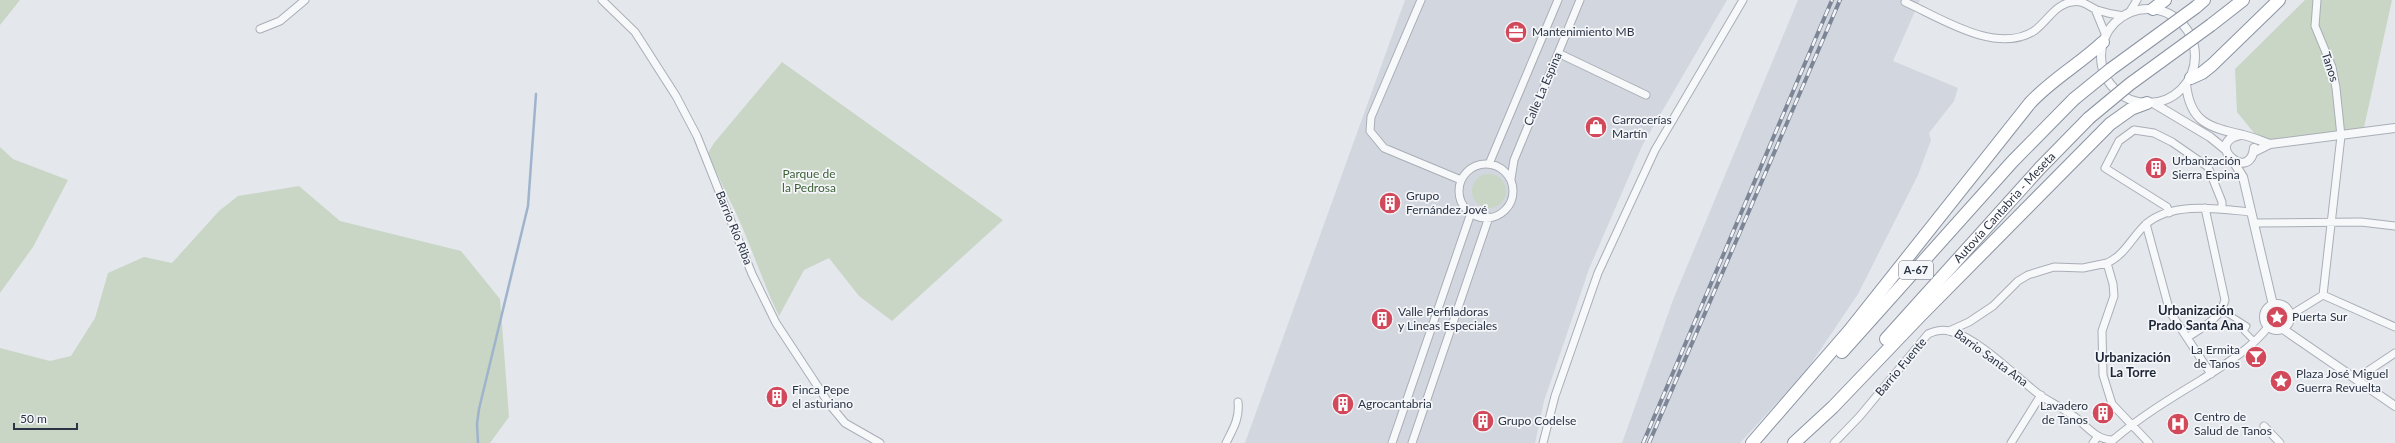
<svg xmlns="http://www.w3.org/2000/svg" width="2395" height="443" viewBox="0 0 2395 443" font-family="Lato,sans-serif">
<rect width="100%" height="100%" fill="#e4e7ec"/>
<path fill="#d2d6de" d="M1405,0H1727L1643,144L1589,269L1544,401L1535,443H1245Z
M1798,0H1920L1893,61L1958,88L1954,101L1929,133L1931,140L1918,175L1858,294L1806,371L1740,443H1622L1673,300Z"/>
<path fill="#c9d6c5" d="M0,0H20L0,25Z
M2305,0H2392L2363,132L2302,141L2259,139L2237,112L2235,69Z
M782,62L1003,220L892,321L859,296L829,258L804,270L779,316C762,281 751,245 735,211C726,192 716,173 708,153L714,143Z
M0,147L13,159L68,180L33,247L0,293Z
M1472 191a17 17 0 1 1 34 0a17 17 0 1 1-34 0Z
M299,186L340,221L461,251L500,299L509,417L490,443H0V348L50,361L71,356L95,318L108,273L144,257L172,263L219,211L238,196Z"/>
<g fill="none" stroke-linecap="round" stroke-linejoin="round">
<path stroke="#9fb4cc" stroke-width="2.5" d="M478,443L477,424L479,409L528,206L536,94"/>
<g stroke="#a9aeb7" stroke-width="7">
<path id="pedestrian" d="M2222,310L2247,326L2244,331L2254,341"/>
</g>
<g stroke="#a9aeb7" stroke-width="9">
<path id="minor" d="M602,0L635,32L676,96L697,136L752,274L776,323L830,405L845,423L880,443
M1421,0L1371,117L1370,131L1384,148L1461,180
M2317,0L2315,26L2332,67L2336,88L2341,136L2323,295
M1905,2C1941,18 1996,55 2034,31C2047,22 2055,4 2072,2C2083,0 2088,6 2097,10C2106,13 2115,15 2124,16
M2095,9L2106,36
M2129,13L2137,0
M260,29L280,21L305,0
M1558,53L1646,95
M1489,164L1558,0
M1459 191a27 27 0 1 1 54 0a27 27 0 1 1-54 0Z
M1511,179L1514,160L1580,0
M2169,213L2167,207L2105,168L2119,141L2134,130L2154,133L2172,142L2208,167L2222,202V209
M2255,223L2361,222L2395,226
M2146,224L2170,312L2211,374
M2323,295L2395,327
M2289,316L2323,295
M1949,331L1969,322L1993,306L2018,281L2028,275L2054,267L2083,268L2107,263
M2188,337C2203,327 2220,319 2225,300L2205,208
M2356,379L2395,353
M2264,426L2280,443
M1226,443C1233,429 1240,418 1238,402
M1392,443L1471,213
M1412,443L1489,217
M1543,443L1555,396L1598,273L1655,150L1743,0
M1834,443L1860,416L1928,334C1935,331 1941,329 1949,331C1978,337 2017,378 2041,396C2052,403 2064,409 2075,417C2088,427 2096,440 2113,440C2140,417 2171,398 2201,380C2224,365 2251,349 2268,327
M2011,443L2041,395
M2093,443L2098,436
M2149,443L2112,404L2103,375L2102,331L2114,296L2113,284L2107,263C2125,255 2132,237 2146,224C2173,201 2219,209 2251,212"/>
</g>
<g stroke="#a9aeb7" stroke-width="10">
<path id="tertiary" d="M2101 56a47 47 0 1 1 94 0a47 47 0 1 1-94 0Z
M2186,84C2190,123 2209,127 2243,135C2252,137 2261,141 2270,144
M2153,103L2210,137L2226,150
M2240,135C2203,143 2250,184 2254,148
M2254,152L2270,144L2395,128
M2233,161L2243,177L2273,305
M2264 317a13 13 0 1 1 26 0a13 13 0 1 1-26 0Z
M2283,329L2395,406"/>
</g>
<g stroke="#8b94a3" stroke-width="14">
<g id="motorway">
<path d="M2196,7L2204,0"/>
<path d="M2153,9L2165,0"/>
<path d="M2211,25L2243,0"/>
<path d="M2191,78L2202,73L2212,65L2279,0"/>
<path id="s1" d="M1886,339L2040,168L2089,118"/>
<path d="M1842,352L2012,162L2074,99"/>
<path d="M1752,443L1849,331L2030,103C2052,79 2080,64 2103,42"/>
<path d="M1794,443L1833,407L1920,316L2110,124L2131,109L2147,103"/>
</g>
</g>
<use href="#pedestrian" stroke="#f7f8fa" stroke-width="5"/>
<use href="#minor" stroke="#f7f8fa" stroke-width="7"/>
<use href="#tertiary" stroke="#f7f8fa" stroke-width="8"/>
<use href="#motorway" stroke="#fff" stroke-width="12"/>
<g stroke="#7d8696" stroke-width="4">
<path id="rail" d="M1643,443L1832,0
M1649,443L1840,0"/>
</g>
<use href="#rail" stroke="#f4f6f9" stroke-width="2.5" stroke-dasharray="8" stroke-linecap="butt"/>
<g stroke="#8b94a3" stroke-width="14" stroke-linecap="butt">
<path id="motorway-bridge" d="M2074,99L2111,69L2196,7
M2089,118L2130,84L2211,25"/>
</g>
<use href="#motorway-bridge" stroke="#fff" stroke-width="12"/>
</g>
<defs>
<g id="office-disc" transform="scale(1.15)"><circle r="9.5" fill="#d1495b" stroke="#f4f6f9"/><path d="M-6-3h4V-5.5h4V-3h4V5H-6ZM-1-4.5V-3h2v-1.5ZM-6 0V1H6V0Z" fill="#fff"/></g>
<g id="shop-disc" transform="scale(1.15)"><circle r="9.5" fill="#d1495b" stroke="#f4f6f9"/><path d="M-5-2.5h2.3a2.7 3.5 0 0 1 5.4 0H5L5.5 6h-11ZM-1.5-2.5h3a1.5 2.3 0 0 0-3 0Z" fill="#fff"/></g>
<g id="building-disc" transform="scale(1.15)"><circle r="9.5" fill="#d1495b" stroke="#f4f6f9"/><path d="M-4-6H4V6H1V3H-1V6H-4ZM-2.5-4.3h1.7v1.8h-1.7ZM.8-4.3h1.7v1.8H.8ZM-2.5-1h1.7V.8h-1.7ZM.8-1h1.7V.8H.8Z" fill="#fff"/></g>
<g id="sight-disc" transform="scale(1.15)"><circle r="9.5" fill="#d1495b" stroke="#f4f6f9"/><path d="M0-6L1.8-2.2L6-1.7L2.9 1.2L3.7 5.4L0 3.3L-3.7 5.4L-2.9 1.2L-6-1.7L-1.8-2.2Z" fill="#fff"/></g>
<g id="bar-disc" transform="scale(1.15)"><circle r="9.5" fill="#d1495b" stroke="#f4f6f9"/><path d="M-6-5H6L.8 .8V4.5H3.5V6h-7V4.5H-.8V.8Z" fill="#fff"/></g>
<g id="hospital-disc" transform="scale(1.15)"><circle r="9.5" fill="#d1495b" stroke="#f4f6f9"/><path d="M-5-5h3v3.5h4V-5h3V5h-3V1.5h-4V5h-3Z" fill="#fff"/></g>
</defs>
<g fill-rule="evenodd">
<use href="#office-disc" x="1516" y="32"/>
<use href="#shop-disc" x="1596" y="127"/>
<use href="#building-disc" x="2156" y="168"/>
<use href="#building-disc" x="1390" y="203"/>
<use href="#sight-disc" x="2277" y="317"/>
<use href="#building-disc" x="1382" y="319"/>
<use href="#bar-disc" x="2256" y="357"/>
<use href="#sight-disc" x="2281" y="381"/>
<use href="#building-disc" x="777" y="397"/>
<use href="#building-disc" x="1343" y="404"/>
<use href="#building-disc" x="2103" y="413"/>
<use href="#building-disc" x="1483" y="421"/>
<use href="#hospital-disc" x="2178" y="424"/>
</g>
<g text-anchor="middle" stroke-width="3.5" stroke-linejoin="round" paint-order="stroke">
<rect fill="#f4f6f9" stroke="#676e7b" stroke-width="1" x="1899" y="261" width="34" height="18" rx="3"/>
<g font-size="11" font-weight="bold" fill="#2b3445">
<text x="1916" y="274">A-67</text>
</g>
<g font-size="12" fill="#2b3445" stroke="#f4f6f9" text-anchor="start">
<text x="1532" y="36">Mantenimiento MB</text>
<text x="1612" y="124">Carrocerías<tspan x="1612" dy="14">Martín</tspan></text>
<text x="2172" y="165">Urbanización<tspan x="2172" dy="14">Sierra Espina</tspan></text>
<text x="1406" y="200">Grupo<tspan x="1406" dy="14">Fernández Jové</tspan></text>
<text x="1398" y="316">Valle Perfiladoras<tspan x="1398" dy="14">y Lineas Especiales</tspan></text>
<text x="2292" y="321">Puerta Sur</text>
<text x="2240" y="354" text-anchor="end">La Ermita<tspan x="2240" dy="14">de Tanos</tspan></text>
<text x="2296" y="378">Plaza José Miguel<tspan x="2296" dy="14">Guerra Revuelta</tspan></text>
<text x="792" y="394">Finca Pepe<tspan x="792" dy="14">el asturiano</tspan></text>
<text x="1358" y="408">Agrocantabria</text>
<text x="2088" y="410" text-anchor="end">Lavadero<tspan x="2088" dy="14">de Tanos</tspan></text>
<text x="2194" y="421">Centro de<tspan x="2194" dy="14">Salud de Tanos</tspan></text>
<text x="1498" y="425">Grupo Codelse</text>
</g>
<g font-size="12" fill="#2b3445" stroke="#f4f6f9">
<text transform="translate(2330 67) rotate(72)" y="4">Tanos</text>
<text transform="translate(1543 89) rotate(-67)" y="4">Calle La Espina</text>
<text dy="4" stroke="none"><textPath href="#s1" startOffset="177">Autovía Cantabria - Meseta</textPath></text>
<text transform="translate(734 228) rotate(68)" y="4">Barrio Río Riba</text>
<text transform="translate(1991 358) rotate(36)" y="4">Barrio Santa Ana</text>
<text transform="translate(1901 367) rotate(-50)" y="4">Barrio Fuente</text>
</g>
<g font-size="12" fill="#3f6138" stroke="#f4f6f9">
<text x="809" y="178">Parque de<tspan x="809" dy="14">la Pedrosa</tspan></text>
</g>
<g font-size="13" font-weight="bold" fill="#1d2536" stroke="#f4f6f9">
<text x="2196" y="315">Urbanización<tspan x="2196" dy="15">Prado Santa Ana</tspan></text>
<text x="2133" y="362">Urbanización<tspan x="2133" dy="15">La Torre</tspan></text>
</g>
</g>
<path d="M14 423v6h63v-6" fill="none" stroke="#2b3445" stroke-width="2"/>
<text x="20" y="423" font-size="12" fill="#2b3445" stroke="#f4f6f9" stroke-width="3" paint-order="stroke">50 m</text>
</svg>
